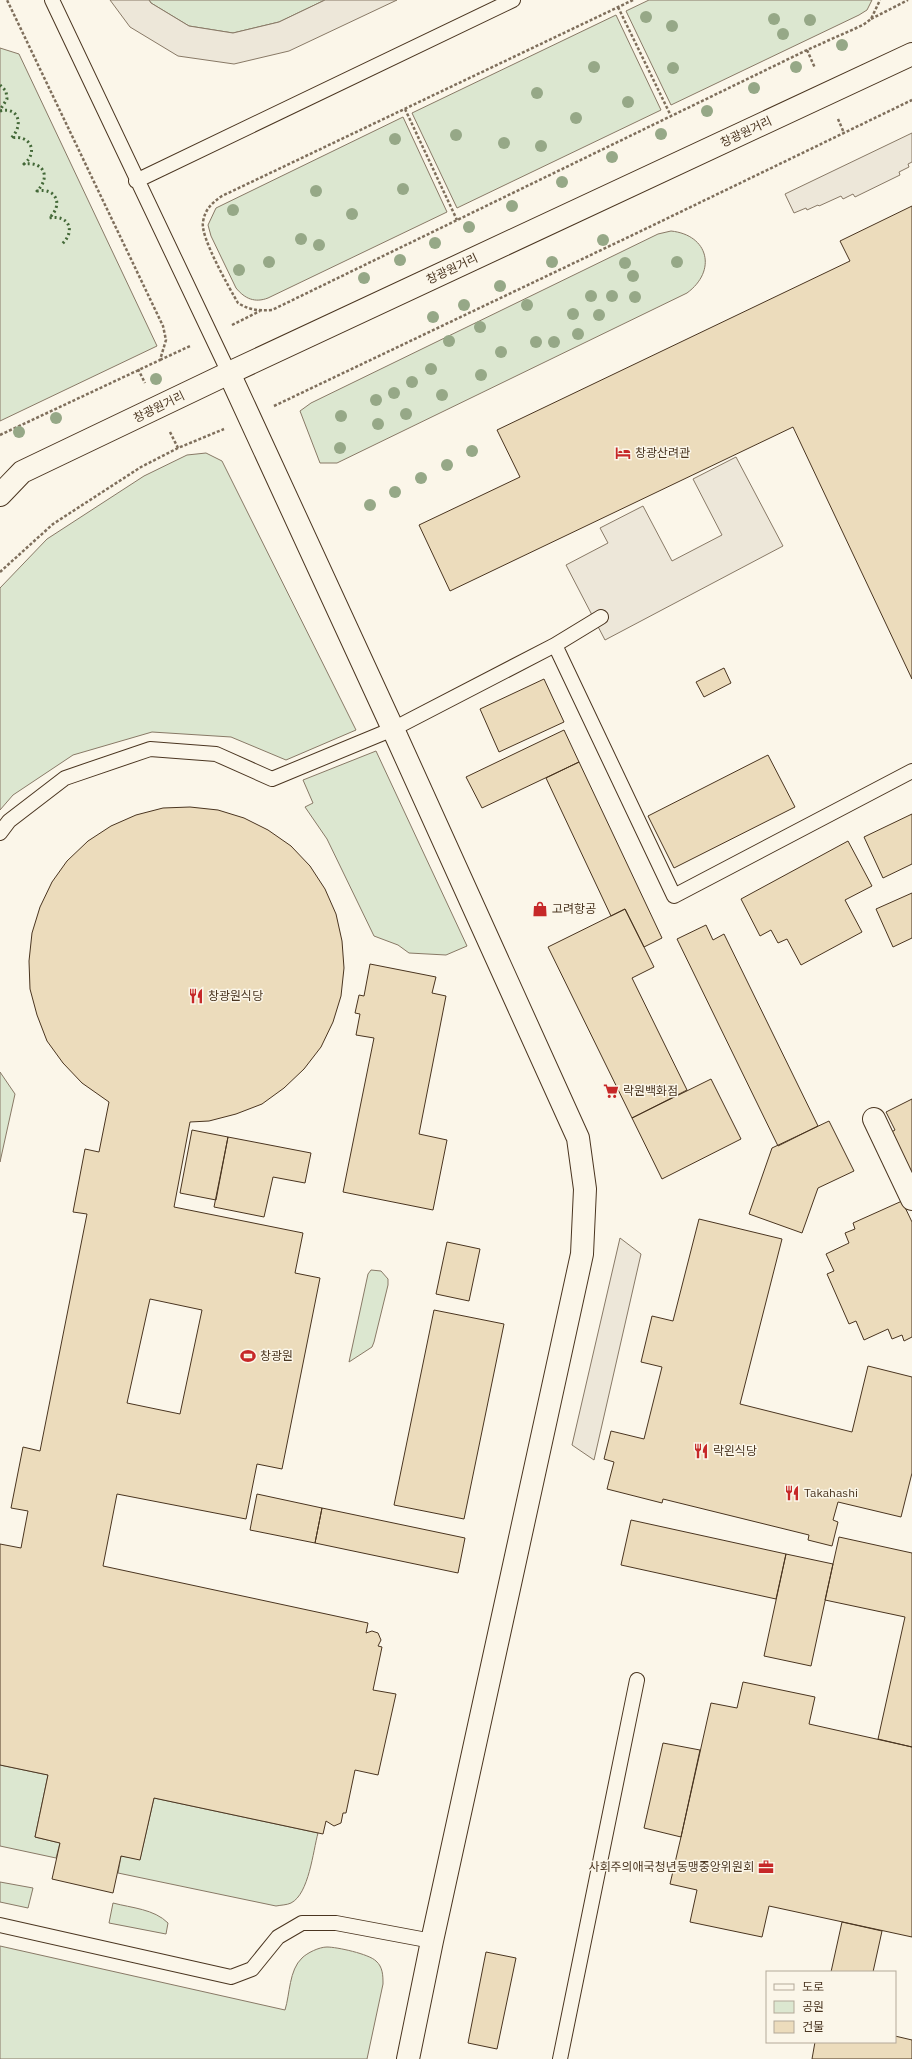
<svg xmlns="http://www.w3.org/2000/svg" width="912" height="2059" viewBox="0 0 912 2059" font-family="'IBM Plex Sans','Noto Sans KR',sans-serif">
<rect width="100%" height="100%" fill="#fbf6e9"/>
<path fill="#dce7d0" stroke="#887966" d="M149,0H325L279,22L233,33L189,26L151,3Z
M649,0H872L867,10L859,15L671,105L626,11Z
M616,15L661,110L457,208L412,113Z
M0,48L19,54L157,346L0,421Z
M403,117L447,212L268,298C255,303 245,299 236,288L211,236L208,225L216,208Z
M671,231C709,235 717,271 687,293L337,463H320L300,411L311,403L658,234Z
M206,453L222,461L356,730L286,760L231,737L152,732L73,755L13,795L0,810V588L47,539L144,476L187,455Z
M376,751L467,946L446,955L409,953L398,945L374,936L327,839L305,807L313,803L303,780Z
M0,1072L15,1094L0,1162Z
M371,1270L381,1271L388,1279V1285L374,1342L372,1347L349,1362L368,1274Z
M0,1765L48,1775L35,1837L60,1843L56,1858L0,1846Z
M154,1798L318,1833C313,1851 309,1894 291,1903C287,1905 281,1905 276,1906L118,1873L121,1856L140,1859Z
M0,1882L33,1888L28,1908L0,1902Z
M113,1903C132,1908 154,1909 168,1923L166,1934L109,1923Z
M0,1946L285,2010C290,1994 289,1970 302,1958C307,1953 319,1947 327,1947C337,1947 369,1954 376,1961C383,1967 383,1976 383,1984L367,2059H0Z"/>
<path fill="#ede7d9" stroke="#887966" d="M110,0H149L151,3L189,26L233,33L279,22L325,0H397L289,51L234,64L178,56L130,27Z
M912,133V162L908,164L909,167L899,172L900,175L855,197L853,194L843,199L841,196L819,206L818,205L807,210L806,208L794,213L785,194Z
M736,457L783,546L605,640L566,565L608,543L600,528L643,506L672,561L722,535L693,479Z
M620,1238L641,1254L594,1460L572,1445Z"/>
<path fill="#ecdcbc" stroke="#4a3520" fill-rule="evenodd" d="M912,206V679L793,427L450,591L419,525L520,477L497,430L850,261L840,241Z
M724,668L731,683L704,697L696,682Z
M544,679L564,722L499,752L480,709Z
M564,730L579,762L482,808L466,777Z
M768,755L795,807L674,868L648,816Z
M579,762L662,938L644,947L625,909L611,916L546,778Z
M190,807L218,810L244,818L268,830L291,846L310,866L325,889L336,914L342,941L344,968L341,996L333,1022L321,1047L304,1069L284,1088L262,1104L236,1114L209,1121L190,1122L174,1207L303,1233L295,1273L320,1278L282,1469L257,1464L246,1519L117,1494L103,1566L368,1623L366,1633L372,1631L378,1633L381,1640L378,1646L382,1647L373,1690L396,1694L378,1775L355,1770L346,1813H343L341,1823L334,1826L326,1821L323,1834L154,1798L140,1860L121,1856L113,1893L52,1879L60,1843L35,1837L48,1775L0,1765V1544L21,1548L28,1511L11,1508L23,1447L40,1451L87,1214L73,1212L85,1149L99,1152L109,1102L82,1083L63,1063L47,1041L37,1015L30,989L29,961L32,933L40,907L52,882L67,861L88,841L111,826L136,815L163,808ZM150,1299L202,1310L180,1414L127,1403Z
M912,814V864L883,878L864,837Z
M848,841L872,886L845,900L862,932L801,965L787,939L778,943L771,930L760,936L741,899Z
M912,893V938L893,947L876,909Z
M625,909L654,967L632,978L687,1090L632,1118L548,947Z
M706,925L713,940L724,934L818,1126L778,1146L677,939Z
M370,964L436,977L432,993L446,996L419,1134L447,1140L433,1210L343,1192L374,1038L356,1035L360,1014L355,1013L359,995L364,996Z
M711,1079L741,1139L662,1179L632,1118Z
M912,1099V1180L888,1134L895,1130L886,1112Z
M829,1121L854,1171L818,1188L802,1233L749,1214L772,1148Z
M192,1130L228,1137L216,1200L180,1193Z
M228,1137L311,1153L305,1183L273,1177L264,1217L214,1207Z
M902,1201L912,1222V1337L904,1341L902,1335L892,1339L888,1329L864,1340L856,1321L849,1324L827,1274L834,1271L826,1254L849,1243L845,1233L855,1229L853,1223Z
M699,1219L782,1239L740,1404L852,1432L868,1366L912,1377V1473L901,1517L838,1502L833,1520L838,1522L832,1546L808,1540L809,1535L663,1499L662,1503L607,1489L614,1462L604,1459L611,1431L644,1439L662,1367L641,1362L652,1316L673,1321Z
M447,1242L480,1249L469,1301L436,1294Z
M434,1310L504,1324L464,1519L394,1505Z
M257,1494L322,1508L315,1543L250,1530Z
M322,1508L465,1538L458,1573L315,1543Z
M631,1520L786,1554L776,1599L621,1565Z
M839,1537L912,1553V1747L878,1739L905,1617L825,1600Z
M786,1554L833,1564L811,1666L764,1656Z
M743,1682L815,1697L809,1724L912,1747V1937L769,1906L762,1937L690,1922L697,1890L670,1884L681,1837L711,1703L737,1708Z
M663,1743L700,1750L681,1837L644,1828Z
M842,1922L882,1931L873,1972H831Z
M486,1952L516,1958L497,2049L468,2043Z
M895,2036L912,2040V2059H812L815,2042H895Z"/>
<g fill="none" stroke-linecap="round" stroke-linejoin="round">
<g stroke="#4a3520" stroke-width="16">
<path id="lane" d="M52,0L229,373
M136,181L513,0
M555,645L601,617
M0,833L9,821L65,778L150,749L216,754L272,779L393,729L555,645L674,896L912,771
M0,1925L231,1977L252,1969L278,1937L302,1923H336L432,1941
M560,2059L637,1680"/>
</g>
<g stroke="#4a3520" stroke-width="24">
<path id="street" d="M229,373L393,729L578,1138L585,1189L582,1254L432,1941L408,2059
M874,1119L912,1199"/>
</g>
<g stroke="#4a3520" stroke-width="24">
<path id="secondary" d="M0,495L22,472L229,373L912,54"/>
</g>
<path stroke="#7f6f5c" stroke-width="2.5" stroke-dasharray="3 2" stroke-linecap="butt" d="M633,0L222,196C212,203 205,209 203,222C200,237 230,289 238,303C249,310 259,311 272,310L807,50L863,25L871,19L880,0
M618,7L671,116
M871,19L908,0
M807,50L815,68
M405,109L457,220
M838,119L844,133
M232,325L260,311
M160,360L190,346
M138,369L145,383
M274,406L639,232L912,100
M170,432L178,448
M0,435L160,360L166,340L163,326L7,0
M0,572L53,524L141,467L178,448L224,429"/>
<use href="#lane" stroke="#fbf6e9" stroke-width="14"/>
<use href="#street" stroke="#fbf6e9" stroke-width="22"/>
<use href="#secondary" stroke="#fbf6e9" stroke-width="22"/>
<path stroke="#436837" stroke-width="3" stroke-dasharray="2 3" stroke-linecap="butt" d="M0,85L6,91L7,99L0,110
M0,111C19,106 24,126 11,138C30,134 39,152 24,164C44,161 51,177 37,191C56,187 64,205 49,218C69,214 76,231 62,244"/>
</g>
<g fill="#96a887">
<circle cx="646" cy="17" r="6"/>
<circle cx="774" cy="19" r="6"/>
<circle cx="810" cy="20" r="6"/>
<circle cx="672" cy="26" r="6"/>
<circle cx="783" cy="34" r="6"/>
<circle cx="842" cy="45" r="6"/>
<circle cx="594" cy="67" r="6"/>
<circle cx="796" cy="67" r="6"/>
<circle cx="673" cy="68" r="6"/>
<circle cx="754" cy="88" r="6"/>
<circle cx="537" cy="93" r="6"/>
<circle cx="628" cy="102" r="6"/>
<circle cx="707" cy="111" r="6"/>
<circle cx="576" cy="118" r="6"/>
<circle cx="661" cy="134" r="6"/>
<circle cx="456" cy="135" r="6"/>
<circle cx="395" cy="139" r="6"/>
<circle cx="504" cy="143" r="6"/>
<circle cx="541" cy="146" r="6"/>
<circle cx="612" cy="157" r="6"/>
<circle cx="562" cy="182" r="6"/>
<circle cx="403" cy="189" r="6"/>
<circle cx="316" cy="191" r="6"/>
<circle cx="512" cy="206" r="6"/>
<circle cx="233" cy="210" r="6"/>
<circle cx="352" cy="214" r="6"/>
<circle cx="469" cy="227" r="6"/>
<circle cx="301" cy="239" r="6"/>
<circle cx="603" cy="240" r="6"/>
<circle cx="435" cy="243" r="6"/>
<circle cx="319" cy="245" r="6"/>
<circle cx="400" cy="260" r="6"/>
<circle cx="269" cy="262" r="6"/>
<circle cx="552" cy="262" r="6"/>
<circle cx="677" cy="262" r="6"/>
<circle cx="625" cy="263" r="6"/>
<circle cx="239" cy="270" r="6"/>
<circle cx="633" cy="276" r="6"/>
<circle cx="364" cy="278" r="6"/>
<circle cx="500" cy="286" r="6"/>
<circle cx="591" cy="296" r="6"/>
<circle cx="612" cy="296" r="6"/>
<circle cx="635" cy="297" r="6"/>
<circle cx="464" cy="305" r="6"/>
<circle cx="527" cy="305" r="6"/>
<circle cx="573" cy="314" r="6"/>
<circle cx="599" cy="315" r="6"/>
<circle cx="433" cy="317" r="6"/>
<circle cx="480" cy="327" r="6"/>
<circle cx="578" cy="334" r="6"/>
<circle cx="449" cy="341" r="6"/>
<circle cx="536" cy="342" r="6"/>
<circle cx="554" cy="342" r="6"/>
<circle cx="501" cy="352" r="6"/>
<circle cx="431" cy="369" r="6"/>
<circle cx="481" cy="375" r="6"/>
<circle cx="156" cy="379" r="6"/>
<circle cx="412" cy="382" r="6"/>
<circle cx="394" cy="393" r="6"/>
<circle cx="442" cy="395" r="6"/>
<circle cx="376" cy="400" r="6"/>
<circle cx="406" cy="414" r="6"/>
<circle cx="341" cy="416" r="6"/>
<circle cx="56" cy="418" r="6"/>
<circle cx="378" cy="424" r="6"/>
<circle cx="19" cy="432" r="6"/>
<circle cx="340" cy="448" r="6"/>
<circle cx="472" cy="451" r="6"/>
<circle cx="447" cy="465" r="6"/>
<circle cx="421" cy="478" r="6"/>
<circle cx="395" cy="492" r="6"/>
<circle cx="370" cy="505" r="6"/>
</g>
<defs>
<g id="hotel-bare" transform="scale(1.2)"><path d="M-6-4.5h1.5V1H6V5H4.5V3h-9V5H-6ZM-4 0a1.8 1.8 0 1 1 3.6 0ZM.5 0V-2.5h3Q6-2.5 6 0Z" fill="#c62828" stroke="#fbf6e9" stroke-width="2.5" paint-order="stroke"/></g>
<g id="shop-bare" transform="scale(1.2)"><path d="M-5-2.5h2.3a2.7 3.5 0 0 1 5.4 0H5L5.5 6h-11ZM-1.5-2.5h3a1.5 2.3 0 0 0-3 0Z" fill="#c62828" stroke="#fbf6e9" stroke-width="2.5" paint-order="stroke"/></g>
<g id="restaurant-bare" transform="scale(1.2)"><path d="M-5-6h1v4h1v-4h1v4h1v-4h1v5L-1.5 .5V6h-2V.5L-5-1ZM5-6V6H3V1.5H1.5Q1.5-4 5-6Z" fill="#c62828" stroke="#fbf6e9" stroke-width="2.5" paint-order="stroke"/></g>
<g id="supermarket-bare" transform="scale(1.2)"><path d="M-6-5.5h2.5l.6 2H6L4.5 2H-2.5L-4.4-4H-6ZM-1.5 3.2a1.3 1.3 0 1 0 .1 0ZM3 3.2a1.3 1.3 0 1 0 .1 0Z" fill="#c62828" stroke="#fbf6e9" stroke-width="2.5" paint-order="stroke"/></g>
<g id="stadium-bare" transform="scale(1.2)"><path d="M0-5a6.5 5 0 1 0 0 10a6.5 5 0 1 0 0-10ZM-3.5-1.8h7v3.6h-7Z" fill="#c62828" stroke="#fbf6e9" stroke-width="2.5" paint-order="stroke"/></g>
<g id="office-bare" transform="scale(1.2)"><path d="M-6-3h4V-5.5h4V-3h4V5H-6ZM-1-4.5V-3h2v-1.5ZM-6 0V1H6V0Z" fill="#c62828" stroke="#fbf6e9" stroke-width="2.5" paint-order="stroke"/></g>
</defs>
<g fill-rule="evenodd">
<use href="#hotel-bare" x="623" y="453"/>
<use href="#shop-bare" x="540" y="909"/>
<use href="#restaurant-bare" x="196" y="996"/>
<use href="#supermarket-bare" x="611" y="1091"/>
<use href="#stadium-bare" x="248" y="1356"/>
<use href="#restaurant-bare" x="701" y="1451"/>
<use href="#restaurant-bare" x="792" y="1493"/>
<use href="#office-bare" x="766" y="1867"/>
</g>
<g text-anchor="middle" stroke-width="3" stroke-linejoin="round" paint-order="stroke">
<g font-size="12" fill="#4a3520" stroke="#fbf6e9">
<text transform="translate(746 132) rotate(-25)" y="4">창광원거리</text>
<text transform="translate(452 269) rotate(-25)" y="4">창광원거리</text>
<text transform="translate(159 407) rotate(-26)" y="4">창광원거리</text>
</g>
<g font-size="12" fill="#4a3520" stroke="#fbf6e9" text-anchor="start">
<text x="635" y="457">창광산려관</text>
<text x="552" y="913">고려항공</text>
<text x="208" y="1000">창광원식당</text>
<text x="623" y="1095">락원백화점</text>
<text x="260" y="1360">창광원</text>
<text x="713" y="1455">락왼식당</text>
<text x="804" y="1497">Takahashi</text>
<text x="754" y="1871" text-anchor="end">사회주의애국청년동맹중앙위원회</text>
</g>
</g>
<rect x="766" y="1971" width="130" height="72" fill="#fbf6e9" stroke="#b4a999"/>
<rect x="774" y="1984" width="20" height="6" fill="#fbf6e9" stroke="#b4a999"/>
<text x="802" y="1991" font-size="12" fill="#4a3520">도로</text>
<rect x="774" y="2001" width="20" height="12" fill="#dce7d0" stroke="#b4a999"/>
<text x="802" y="2011" font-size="12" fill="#4a3520">공원</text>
<rect x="774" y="2021" width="20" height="12" fill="#ecdcbc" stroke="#b4a999"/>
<text x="802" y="2031" font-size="12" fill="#4a3520">건물</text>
</svg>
